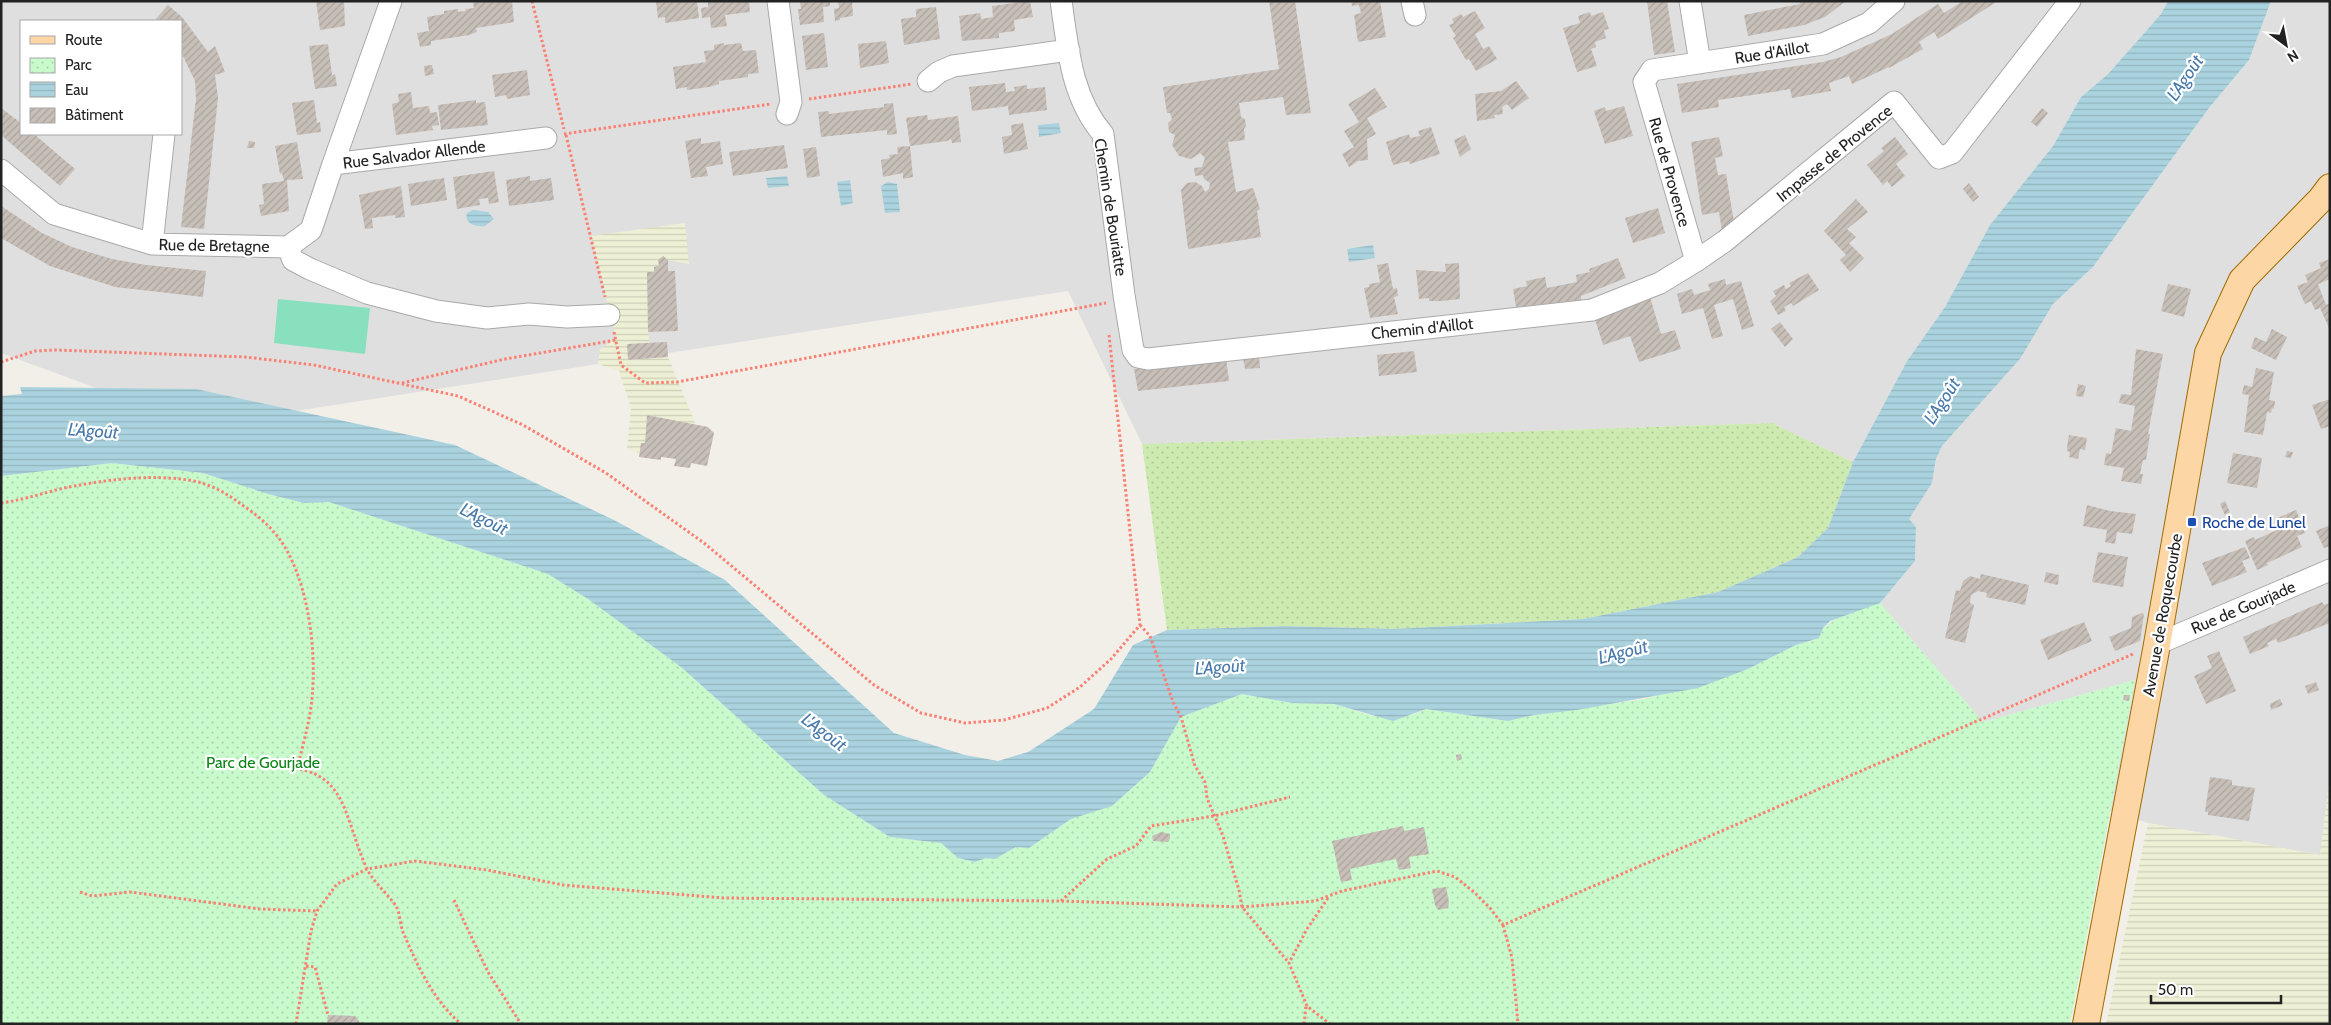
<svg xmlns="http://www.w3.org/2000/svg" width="2331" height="1025" viewBox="0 0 2331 1025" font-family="Cabin,sans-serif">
<defs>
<pattern id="farmland-rules" width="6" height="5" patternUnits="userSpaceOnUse" patternTransform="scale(1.25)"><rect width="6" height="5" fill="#eef0d5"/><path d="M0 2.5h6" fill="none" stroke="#ccceb7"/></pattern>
<pattern id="grass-dots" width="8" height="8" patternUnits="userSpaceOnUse" patternTransform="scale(1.25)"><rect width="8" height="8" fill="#cdebb0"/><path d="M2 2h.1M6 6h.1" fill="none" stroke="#b0c997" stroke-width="1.8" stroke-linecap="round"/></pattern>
<pattern id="park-dots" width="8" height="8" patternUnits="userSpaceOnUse" patternTransform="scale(1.25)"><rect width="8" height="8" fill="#c8facc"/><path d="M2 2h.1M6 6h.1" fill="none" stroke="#acd6af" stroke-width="1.8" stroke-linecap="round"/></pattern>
<pattern id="water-rules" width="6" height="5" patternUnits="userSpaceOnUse" patternTransform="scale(1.25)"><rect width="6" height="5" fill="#aad3df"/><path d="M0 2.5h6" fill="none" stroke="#92b5bf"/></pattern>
<pattern id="building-hatch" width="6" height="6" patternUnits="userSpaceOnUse" patternTransform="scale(1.25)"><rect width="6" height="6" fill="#c7bfb8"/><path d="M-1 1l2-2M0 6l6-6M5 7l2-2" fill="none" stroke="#aba49e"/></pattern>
</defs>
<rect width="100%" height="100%" fill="#f2efe9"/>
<path fill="#e0dfdf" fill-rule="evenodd" d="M1,1H2168L2161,14L2108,74L2081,97L2053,146L1990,225L1945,307L1907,361L1853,462L1772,423L1142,444L1068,291L200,426L1,353ZM21,21H181V134H21Z
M2271,1H2330V775L2320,855L2148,823L2110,811L2135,680L1983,722L1880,603L1915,561L1916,527L1908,519L1932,483L1936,459L1942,446L2020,359L2053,304L2093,267L2209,108L2249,60Z"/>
<path fill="url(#farmland-rules)" d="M685,223L689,264L668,260L663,256L659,260V266L654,267V272H647L649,343L627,344L629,360L668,357L696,425L647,415L644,454L627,450L631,408L619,371L598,364L600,349L616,339L591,236Z
M2330,775V1024H2106L2148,823L2320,855Z"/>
<path fill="url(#grass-dots)" d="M1772,423L1853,462L1828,528L1798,557L1718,592L1583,619L1394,629L1284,626L1167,630L1142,444Z"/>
<path fill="url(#park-dots)" d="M112,463L203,473L268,494L304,503L329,502L548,574L588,599L681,667L824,795L890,837L941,843L958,858L974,862L986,858L995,859L1016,847L1029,848L1071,819L1112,806L1150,772L1181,717L1242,694L1292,703L1334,704L1372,716L1415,714L1426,709L1508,721L1534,715L1645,699L1748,669L1796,645L1814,640C1831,615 1852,612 1880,603L1983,722L2135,680L2070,1024H1V476Z"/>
<path fill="#88e0be" d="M278,299L370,308L365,354L274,343Z"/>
<path fill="url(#water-rules)" d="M2168,1H2271L2249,60L2209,108L2093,267L2053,304L2020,359L1942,446L1936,459L1932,483L1909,519L1916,527L1915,561L1880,603L1830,621L1823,628L1819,638L1796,645L1748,669L1698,688L1577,710L1534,715L1508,721L1426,709L1393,721L1334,704L1292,703L1242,694L1181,717L1150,772L1112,806L1071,819L1029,848L1016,847L995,859L986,858L975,862L958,858L941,843L890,837L824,795L681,667L588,599L548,574L329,502L304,503L268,494L203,473L112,463L1,476V396L22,394L20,387L196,389L455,445L614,520L725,580L894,733L965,755L998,761L1028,752L1094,709L1133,645L1167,630L1284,626L1394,629L1583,619L1718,592L1798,557L1828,528L1853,462L1907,361L1945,307L1990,225L2053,146L2081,97L2108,74L2161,14Z
M1059,123L1061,133L1039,137L1038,125Z
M787,176L789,186L768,188L766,178Z
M850,180L853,203L841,206L837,182Z
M888,182L897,184L900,212L885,213L881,186Z
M473,210L488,212L494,219L485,226C476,227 464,224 467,213Z
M1373,245L1375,258L1349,262L1347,249Z"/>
<path fill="url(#building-hatch)" d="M316,1H344L345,26L320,30Z
M482,1H512L514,22L476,28L477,32L469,35L431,41V45L420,47L417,33L429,31L427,17L444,14V11L458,9V12L466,11L465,9L474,8L473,3Z
M663,1H697L699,18L665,23V17L658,18L656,2Z
M708,1H749L750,12L725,15L727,26L711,28L710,17L702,18L701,8L708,7Z
M800,1H830V6L823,7L824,22L800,25L798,9H801Z
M838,1H852L853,16L840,18V20L835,21L834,9L839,8Z
M1030,1L1033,17L1014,20L1015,31L999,33V38L962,41L959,16L980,13L981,19L993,17L992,6Z
M1269,1H1295L1311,113L1286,115L1283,97L1239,103L1241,117L1245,119L1246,126L1244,129L1245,140L1228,142L1236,192L1253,188L1260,209L1257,211L1261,237L1188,249L1181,190L1187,183L1195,182L1202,186L1205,192L1209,189L1210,183L1204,179L1203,175L1195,176L1194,168L1202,167L1205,158L1200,153L1191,159L1179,156L1172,145L1175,135L1169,132L1168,123L1172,119L1170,113H1167L1163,87L1279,69Z
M1351,1H1380L1386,37L1358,42L1354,15L1361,13L1359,5L1352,6Z
M1647,1H1667L1675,52L1654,55Z
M1799,1H1846L1825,17L1804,25L1748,36L1744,15L1800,4Z
M1963,1H1998L1938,39L1934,32L1919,42L1923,49L1889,68V67L1852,84L1849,76L1829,83L1831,91L1792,98L1790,89L1773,92L1718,100L1719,107L1682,113L1677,84L1823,62L1841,57L1892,34L1938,4L1944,13Z
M168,5L182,17L208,52L215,46L225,72L215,75L218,98L204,229L181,227L196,99L195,81L181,52V21H154Z
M936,7L940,39L904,45L901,19L916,17V9Z
M1475,11L1485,28L1475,34L1483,49L1489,46L1497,59L1476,71L1469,59L1466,60L1453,38L1456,36L1449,25L1454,23L1452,19L1461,14L1463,17Z
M1590,12L1591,16L1603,12L1609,29L1604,30L1606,38L1595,42L1596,47L1591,49L1597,66L1577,72L1563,28L1580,23L1578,16Z
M824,33L828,67L806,70L802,36Z
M886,41L889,63L860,68L858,44Z
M724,43V45L741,43L743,51L756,50L759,73L748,74V77L719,81V84L709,87L687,90V87L676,89L673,67L706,62L704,51L714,50V45Z
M328,44L332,75L335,74L337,86L315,89L309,46Z
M432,65L434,74L425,76L424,66Z
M527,70L530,95L507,99L506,95L495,97L492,75Z
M1516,81L1529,98L1512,110L1507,104L1502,107L1503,114L1494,115L1495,118L1477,121L1475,94L1501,91Z
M1005,83L1006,92L1015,91L1014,87L1027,85V89L1045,87L1047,110L1009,115L1008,106L972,111L969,87Z
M1375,88L1387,107L1367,118L1376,134L1367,139L1368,160L1358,161L1349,167L1342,154L1354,147L1344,131L1359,122L1348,104Z
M411,92L413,108L429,106L430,113L437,112L439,125L432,126L433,130L396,135L392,104L399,102L398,94Z
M314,100L317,123L320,122L321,132L297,135L292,103Z
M476,100V103L485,102L488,125L441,130L438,105Z
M893,103L897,134L887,135V130L821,137L818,112L829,111V114L884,107V104Z
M1624,106L1633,136L1605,144L1594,111L1605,107L1606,111Z
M1,108L21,123V134H34L75,169L60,186L1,135Z
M2042,108L2048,113L2037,127L2031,122Z
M927,115L928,120L958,116L961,142L952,143L951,139L947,141L910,146L906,118Z
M1023,123L1028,149L1004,154L1002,137L1012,135L1011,125Z
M1431,127L1440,154L1410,164L1409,161L1393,165L1386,142L1409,134L1410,138L1420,136L1418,131Z
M1465,135L1471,149L1460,157L1454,140Z
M1719,137L1723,156L1715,158L1718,175L1726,174L1734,222L1722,231L1719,212L1702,215L1691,142Z
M1895,137L1908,154L1896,164L1905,176L1892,187L1887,181L1883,185L1867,165L1884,151L1881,148Z
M701,138V144L720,141L723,164L706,167L708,176L691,178L685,141Z
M249,141L255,142L254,148H247Z
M297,142L303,179L287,180L289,211L261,216L259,205L264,204L262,184L284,181L282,173L280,174L275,146Z
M784,145L788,168L733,176L729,152Z
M910,146L913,177L903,179V173L883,177L881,160L890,158L889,155L898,154L897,147Z
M816,147L820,176L807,178L803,149Z
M494,171L499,202L489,204L488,198L479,199L480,205L457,209L453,177Z
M530,176V181L551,178L554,200L509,206L506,180Z
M444,178L447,200L411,206L408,184Z
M1969,183L1979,197L1973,202L1963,189Z
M401,186L405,217L395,218V215L372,218L373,228L365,229L359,195Z
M1856,199L1868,212L1847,229L1856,237L1849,243L1864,258L1850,272L1840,260L1846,255L1824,231Z
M1,206L42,233L72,247L112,259L146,265L206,271L203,297L115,287L50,266L1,238Z
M1658,208L1665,233L1633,243L1625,218Z
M663,256L668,260V271H675L678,331L648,332L647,272H654V267L659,266L658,260Z
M1618,258L1626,278L1581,296V300L1516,307L1513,289L1527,286L1526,281L1545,277L1547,288L1577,282L1576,275L1590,272L1589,269Z
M2330,259V279L2318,284L2326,305L2330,303V330L2320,308L2315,310L2311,301L2305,304L2297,286L2308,282L2305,275L2321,268L2319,263Z
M1388,263L1393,289L1397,288L1398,296L1394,297L1398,314L1370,318L1364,288L1369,287V284L1380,282L1377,265Z
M1459,263L1460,299L1442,301H1429V298L1419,299L1416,270L1446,272L1445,264Z
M1808,273L1819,290L1793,306L1791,303L1784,307L1786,311L1778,315L1770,301L1776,296L1773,291L1784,285L1786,289L1791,286L1789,283Z
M1725,279L1726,285L1741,281L1754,326L1742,330L1733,299L1714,305L1723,336L1712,339L1703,308L1682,314L1677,294L1692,289L1694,295L1710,290L1708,284Z
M2168,284L2191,289L2184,317L2161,311Z
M1650,297L1661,334L1675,330L1681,349L1639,362L1630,336L1603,345L1594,316Z
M1780,322L1793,339L1785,347L1771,329Z
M2272,329L2287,337L2276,360L2251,348L2255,337L2266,342Z
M667,342L668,357L628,360L627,344Z
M2136,349L2163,354L2148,434H2150L2146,460H2143L2140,474H2143L2141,484L2121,481L2124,468L2104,465L2106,453L2111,454L2116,428L2131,431L2135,406L2119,403L2121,394L2131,395Z
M1414,351L1417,372L1379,376L1377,355Z
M1259,356L1260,368L1245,369L1243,358Z
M1226,358L1229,381L1138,391L1134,369Z
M2256,368L2274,372L2269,400L2275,401L2274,409L2272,408L2271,413L2267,412L2263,435L2244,432L2249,395L2242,394L2244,385L2252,387Z
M2078,384L2086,386L2083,397L2076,396Z
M2330,399V426L2321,429L2312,405Z
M647,415L708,427L714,433L707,466L691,463L690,468L674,466L676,459L661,457V460L639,457L641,443H645Z
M2069,435L2087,438L2085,450L2080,449L2078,459L2069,457L2070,452L2067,451V447Z
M2287,451L2293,452L2291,458L2285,457Z
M2233,453L2262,458L2257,488L2227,483Z
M2225,501L2230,512L2225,515L2220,504Z
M2087,505L2110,511L2136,514L2132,534L2117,532L2115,544L2105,542L2107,530L2083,526Z
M2296,510L2305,533L2297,536L2302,547L2267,563L2268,565L2257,570L2245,541L2254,537L2255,540L2279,529L2275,519Z
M2330,525V546L2324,548L2316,531Z
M2245,547L2250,558L2242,561L2247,572L2212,586L2202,563Z
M2098,552L2128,557L2123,587L2092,582Z
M2046,572L2059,575L2058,585L2044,582Z
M1981,574L2029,585L2025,605L1986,597L1987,593L1978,591L1971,595L1970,603L1974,605L1965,643L1945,638L1956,590L1960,591L1963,581L1970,576L1980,579Z
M2322,602L2324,605L2330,603V623L2278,643L2276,639L2267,643L2269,646L2250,654L2243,637Z
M2142,613L2144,614L2140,641L2115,651L2109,637L2131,628L2132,617Z
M2084,622L2092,641L2048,660L2040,640Z
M2219,651L2236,691L2206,704L2194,676L2212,668L2207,656Z
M2316,682L2319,690L2308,694L2305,686Z
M2124,695H2130L2129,701L2123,700Z
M2280,699L2283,705L2271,710L2270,704Z
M1461,754L1462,759L1457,761L1456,755Z
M2210,777L2232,780V785L2255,788L2249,821L2208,815V812H2205Z
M1403,826L1404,831L1424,827L1429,854L1409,857L1411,868L1399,870L1396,859L1350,869L1352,880L1341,882L1332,841Z
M1161,832L1170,834V838L1168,842L1153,841L1152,836Z
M1446,887L1449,902L1448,908L1438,910L1435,905L1432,889Z
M328,1015L355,1016L361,1024H327Z"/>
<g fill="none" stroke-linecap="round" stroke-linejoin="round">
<g stroke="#a9a9a9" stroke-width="23">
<path id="minor" d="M391,1L333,164L546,138
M778,1L791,102L787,114
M1061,1C1068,48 1071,97 1103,134L1124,295L1133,350L1138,357L1148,359L1592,310L1660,283L1696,261L1725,241L1894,102L1939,158L1952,153L2070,1
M1412,1L1415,15
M1690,1L1700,63
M928,81L939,72L953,66L1069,50
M1,170L54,214L152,244L288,247L311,230L333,164
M152,244L164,134
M288,247L293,260L310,269L367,293L436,311L487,318L529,314L567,317L609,315
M1696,261L1644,82L1652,70L1823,44L1869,23L1894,1
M2157,644L2330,570"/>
</g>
<g stroke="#a06b00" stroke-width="28">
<path id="major" d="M2086,1024L2156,650L2208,353L2242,280L2321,199L2330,187"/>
</g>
<path stroke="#fa8072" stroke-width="3" stroke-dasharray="2.5 2.5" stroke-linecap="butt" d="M532,1L564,129
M809,99L912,84
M564,134L771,104
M566,135L605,297
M614,332L621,365L645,383L677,382L1106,303
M1,362L35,351L56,350L245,357L314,365L458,396L523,425L606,473L704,543L874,685L921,713L965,723L1004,720L1047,708L1080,687L1111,659L1140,625L1109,335
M402,383L505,359L616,340
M1,503C23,500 43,493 64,488C104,480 147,474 188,480C210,483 228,494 245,507C257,515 270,526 278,537C308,576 317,650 312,698C310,721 303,745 297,768
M1140,625L1150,636L1173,702L1181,717L1195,766L1205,782L1207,798L1223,836L1239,890L1242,907L1289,963
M270,768C347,763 342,812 366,867C373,882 387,893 396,906C400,913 400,924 403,932C417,965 433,1000 461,1024
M80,892L92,896L130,892L260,909L317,911
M1328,898L1307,929L1289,963L1307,1006L1330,1024
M454,900L488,972L521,1024
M1061,901L1107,859L1136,846L1151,826L1214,816L1290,797
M1503,925L1512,958L1518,1024
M306,966L315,967L328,1015
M296,1024L311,931L317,911L337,884L367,869L415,861L487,870L563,885L724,898L1061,901L1242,907L1315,901L1342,891L1437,871L1455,877L1474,892L1490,908L1503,925L2133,654
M361,1024H364
M1304,1024L1306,1006"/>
<use href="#minor" stroke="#fff" stroke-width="21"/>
<use href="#major" stroke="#fcd6a4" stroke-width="26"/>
</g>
<rect fill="#1a4fb4" stroke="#fff" stroke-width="2" x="2187" y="517" width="10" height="10" rx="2.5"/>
<g text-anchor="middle" stroke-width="4.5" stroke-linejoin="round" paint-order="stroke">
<g font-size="16" fill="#222" stroke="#fff">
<text transform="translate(1772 52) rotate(-9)" y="6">Rue d'Aillot</text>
<text transform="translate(1834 153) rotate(-39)" y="6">Impasse de Provence</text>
<text transform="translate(414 154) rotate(-7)" y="6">Rue Salvador Allende</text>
<text transform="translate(1670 172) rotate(74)" y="6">Rue de Provence</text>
<text transform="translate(1111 207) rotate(81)" y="6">Chemin de Bouriatte</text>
<text transform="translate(214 245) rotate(1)" y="6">Rue de Bretagne</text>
<text transform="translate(1422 328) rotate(-6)" y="6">Chemin d'Aillot</text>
<text transform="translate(2243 607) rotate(-23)" y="6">Rue de Gourjade</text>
<text transform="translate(2162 615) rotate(-80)" y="6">Avenue de Roquecourbe</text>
</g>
<g font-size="16" fill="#164399" stroke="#fff" text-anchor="start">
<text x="2202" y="528">Roche de Lunel</text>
</g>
<g font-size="16" fill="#0c8416" stroke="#fff">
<text x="263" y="768">Parc de Gourjade</text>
</g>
<g font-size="18" font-style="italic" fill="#4a7aab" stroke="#fff">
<text transform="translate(2185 78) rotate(-56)" y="6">L'Agoût</text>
<text transform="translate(1942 401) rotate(-57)" y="6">L'Agoût</text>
<text transform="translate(93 431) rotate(4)" y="6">L'Agoût</text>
<text transform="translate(484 519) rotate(26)" y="6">L'Agoût</text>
<text transform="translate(1623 652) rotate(-14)" y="6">L'Agoût</text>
<text transform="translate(1220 667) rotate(-4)" y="6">L'Agoût</text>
<text transform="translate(824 732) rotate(37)" y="6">L'Agoût</text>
</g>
</g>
<rect width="2331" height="1025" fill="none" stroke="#222222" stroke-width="5"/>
<rect x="20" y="20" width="162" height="115" fill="#ffffff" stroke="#a7a7a7"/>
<rect x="30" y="36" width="25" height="8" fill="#fcd6a4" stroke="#a7a7a7"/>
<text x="65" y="45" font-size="15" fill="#222222">Route</text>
<rect x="30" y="58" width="25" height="15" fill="url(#park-dots)" stroke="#a7a7a7"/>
<text x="65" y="70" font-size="15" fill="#222222">Parc</text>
<rect x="30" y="82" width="25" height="15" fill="url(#water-rules)" stroke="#a7a7a7"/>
<text x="65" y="95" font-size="15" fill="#222222">Eau</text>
<rect x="30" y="108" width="25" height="15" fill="url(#building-hatch)" stroke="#a7a7a7"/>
<text x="65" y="120" font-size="15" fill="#222222">Bâtiment</text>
<g transform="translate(2286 45) rotate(148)" stroke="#ffffff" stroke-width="4" paint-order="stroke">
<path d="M0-4L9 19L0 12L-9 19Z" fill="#222222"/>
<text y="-8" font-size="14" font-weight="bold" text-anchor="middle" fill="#222222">N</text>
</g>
<path d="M2151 995v8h130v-8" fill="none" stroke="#222222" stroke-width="2.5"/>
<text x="2158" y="995" font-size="15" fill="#222222" stroke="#ffffff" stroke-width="4" paint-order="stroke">50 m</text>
</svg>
